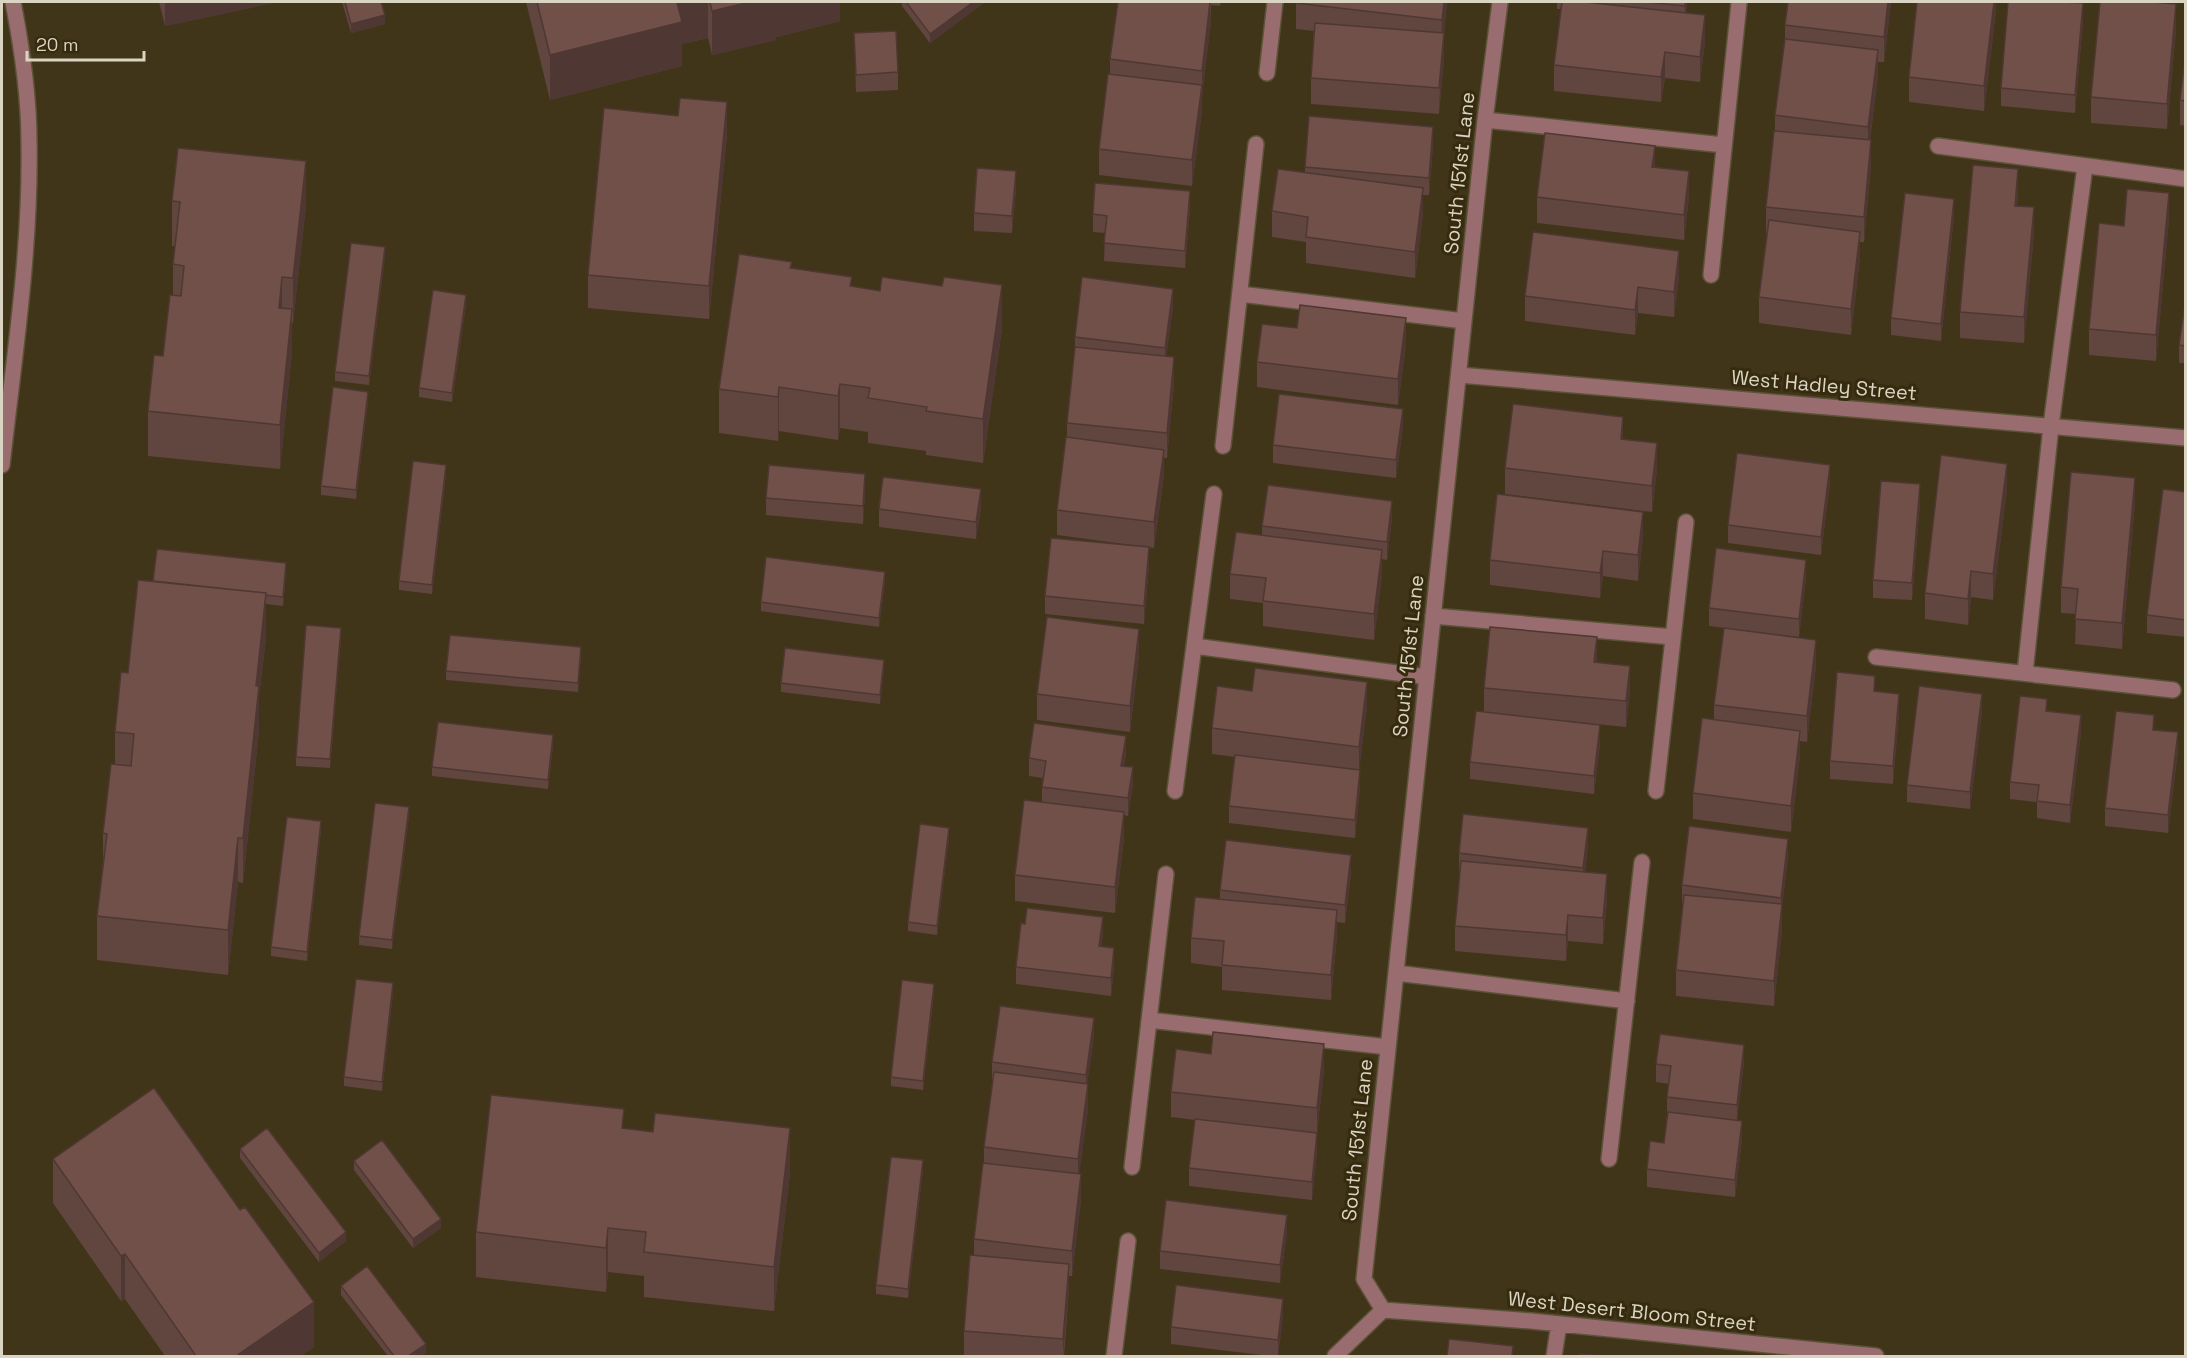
<svg xmlns="http://www.w3.org/2000/svg" width="2187" height="1358" viewBox="0 0 2187 1358" font-family="'Space Grotesk',sans-serif">
<rect width="100%" height="100%" fill="#403519"/>
<g fill="none" stroke-linecap="round" stroke-linejoin="round">
<g stroke="#5c5238" stroke-width="18">
<path id="minor" d="M1267,73L1275,2
M1485,120L1724,145
M1938,146L2186,179
M1711,275L1739,3
M1240,294L1464,321
M1459,375L2186,438
M1223,446L1256,144
M2,465C14,358 31,250 29,142C29,94 22,48 13,2
M1433,616L1673,637
M1194,646L1427,677
M1876,657L2173,690
M2025,673L2051,426L2085,166
M1175,791L1214,494
M1656,791L1686,522
M1396,973L1627,1001
M1149,1020L1388,1047
M1609,1159L1642,862
M1132,1167L1166,874
M1383,1310L1364,1279L1485,120L1500,2
M1383,1310L1531,1321L1876,1356
M1114,1356L1128,1241
M1335,1356L1383,1310
M1554,1356L1559,1324"/>
</g>
<use href="#minor" stroke="#996d70" stroke-width="15"/>
</g>
<path fill="#61453f" d="M159,2H278L165,26Z
M342,2H381L385,24L351,33Z
M526,2H840V21L776,37V40L712,55L708,38L682,44V66L550,100Z
M902,2H985L930,43L902,6Z
M1118,2H1221L1220,6L1211,5V21L1202,96V111L1192,186L1099,175V149L1110,74V59Z
M1296,2H1447L1444,33V59L1439,114L1311,104V78L1314,31L1296,29Z
M1557,2H1687L1686,13L1705,41L1700,82L1665,78L1661,102L1554,91V65L1561,9H1557Z
M1891,2L1884,62H1878V76L1870,140L1871,166L1864,242H1860V258L1851,335L1759,323V297L1767,233H1766V207L1775,131V115L1785,39V25Z
M1996,2V11L1984,111L1909,102V77Z
M2083,21L2075,113L2001,106V88Z
M2176,30L2167,129L2091,123V97Z
M854,33L898,72V90L856,92Z
M2186,52V126L2180,125V100Z
M678,116L727,135L709,319L588,308V275Z
M1433,145L1429,195H1423V214L1415,278L1306,263V242L1272,237V211L1305,172V167Z
M1655,167L1689,196L1684,240L1537,223V197Z
M1016,189L1012,233L974,231V213Z
M2018,195L2017,206L2034,233L2024,343L1960,338V312Z
M172,201L306,206L293,323H292V353L280,469L148,456V411L163,356L173,295V264L175,246H172Z
M1190,209L1185,268L1104,261L1105,233L1093,232V214Z
M1954,216L1941,341L1891,335V318Z
M2169,219L2156,361L2089,355V329Z
M385,256L369,385L335,381V372Z
M792,268L852,287L1002,329L983,463L926,455V451L868,443V432L840,428L838,440L779,431L778,441L719,433V389Z
M1679,277L1674,317L1638,313L1635,335L1525,321V296Z
M2186,298V363H2179V345Z
M466,304L452,402L419,397V388Z
M1173,307L1166,356L1174,383L1167,458H1164V475L1154,548L1057,535V510L1067,437V423L1075,347V337Z
M1406,344L1398,405L1257,387V362Z
M368,401L356,499L321,495V486Z
M1403,426L1396,478L1273,463V445Z
M1505,468L1657,469L1652,512L1505,494Z
M446,474L432,594L399,590V581Z
M1830,482L1821,555L1728,543V525Z
M2007,489L1993,600L1971,597L1968,625L1925,619V593Z
M865,492L863,524L766,515V498Z
M2186,492V637L2147,633V615Z
M1920,502L1912,600L1873,598V580Z
M2135,503L2122,649L2075,644L2076,614L2061,613V587Z
M981,507L976,539L879,527V509Z
M1392,518L1387,560L1382,559V575L1374,640L1263,626V603L1230,599V574L1262,535V526Z
M1643,537L1638,581L1603,576L1600,598L1490,585V560Z
M1149,565L1144,624L1045,614V596Z
M286,572L283,606L266,604V638L259,696V731L243,883L238,882L228,975L97,960V916L103,863V833L115,765V732L128,673Z
M1806,577L1799,637L1709,626V608Z
M885,581L879,627L761,611V602Z
M341,637L330,768L296,766V757Z
M1139,655L1130,732L1037,720V694Z
M581,656L578,692L446,680V671Z
M1597,662L1630,691L1626,727L1555,720L1600,743L1594,794L1470,779V762L1484,711V688Z
M1816,666L1807,742L1800,741V756L1791,832L1693,819V793L1714,720V705Z
M884,669L880,704L781,692V683Z
M1367,707L1359,770L1360,787L1355,838L1229,823V806L1235,757L1212,754V728Z
M1982,711L1970,809L1907,802V785Z
M2047,711L2081,733L2070,823L2037,818V802L2010,799V782Z
M1899,712L1893,784L1830,779V761Z
M553,744L548,789L432,776V767Z
M2178,750L2168,833L2105,826V808Z
M1126,753L1124,766L1133,784L1128,816L1124,815V838L1115,913L1015,901V875L1042,802V787L1043,778L1029,776V758Z
M409,816L392,949L359,945V936Z
M321,830L307,961L271,956V947Z
M949,837L937,935L908,931V922Z
M1588,845L1585,872L1607,900L1603,944L1568,941L1566,961L1455,951V926L1460,871H1459V853Z
M1788,857L1782,906V930L1774,1006L1676,996V970L1683,903H1682V885Z
M1351,873L1345,923L1337,922V935L1331,1000L1222,990V967L1191,963V938L1220,899V890Z
M1103,934L1101,946L1114,966L1111,996L1016,984V967Z
M393,992L382,1091L344,1086V1077Z
M934,993L923,1090L891,1086V1077Z
M1094,1036L1087,1084L1088,1110L1079,1174L1081,1200L1072,1276H1069V1289L1064,1356H964V1331L974,1255V1239L984,1163V1147L993,1080H992V1062Z
M1744,1062L1737,1120L1742,1139L1735,1197L1647,1187V1169L1664,1143L1667,1115V1097L1669,1084L1656,1082V1064Z
M1324,1070L1317,1134V1151L1312,1200L1189,1186V1168L1195,1120L1171,1117V1092Z
M624,1128L790,1173L774,1311L644,1297V1276L608,1272L606,1292L476,1277V1232Z
M240,1149L346,1241L319,1262L240,1158Z
M53,1159L314,1347L300,1356H165L125,1299L121,1301L53,1203Z
M354,1161L441,1228L413,1248L354,1170Z
M923,1169L908,1298L876,1294V1285Z
M1287,1232L1280,1283L1160,1269V1251Z
M341,1286L426,1353L420,1356H388L341,1295Z
M1283,1316L1278,1356H1269L1171,1344V1327Z"/>
<path fill="#4f3833" d="M165,2H278L165,26Z
M677,2H708V38L682,44V66L550,100V55Z
M750,2H840V21L776,37V40L712,55V11Z
M973,2H985L930,43V34Z
M1210,2L1211,21L1202,96V111L1192,186V160L1202,87V71Z
M1444,2H1447L1444,33V59L1439,114L1442,20Z
M1685,2H1687L1685,24Z
M1888,2H1891L1884,62V37Z
M1994,2H1996V11L1984,111V86Z
M2083,3V21L2075,113V95Z
M2176,4V30L2167,129V104Z
M385,15V24L351,33V24Z
M1705,15V41L1700,82V57Z
M1878,50V76L1868,153V127Z
M1665,52V78L1661,102V77Z
M727,102V135L709,319V286Z
M1433,127V145L1429,195V178Z
M1871,140V166L1864,242V217Z
M1655,146V171L1652,167Z
M306,161V206L293,323V278Z
M2018,169V195L2015,231V206Z
M1016,171V189L1012,233V216Z
M1689,171V196L1684,240V215Z
M1423,188V214L1415,278V252Z
M1190,191V209L1185,268V251Z
M2169,193V219L2156,361V335Z
M1954,199V216L1941,341V324Z
M2034,207V233L2024,343V317Z
M1860,232V258L1851,335V309Z
M385,247V256L369,385V376Z
M1679,251V277L1674,317V292Z
M282,277V322L279,308Z
M1002,285V329L983,463V419Z
M1638,287V313L1635,335V310Z
M1173,289V307L1165,366V348Z
M466,295V304L452,402V393Z
M292,309V353L280,469V425Z
M1406,318V344L1398,405V379Z
M1174,357V383L1167,458V433Z
M840,384V428L838,440V396Z
M779,387V431L778,441V397Z
M368,392V401L356,499V490Z
M1403,409V426L1396,478V460Z
M1623,417V443L1621,439Z
M1657,443V469L1652,512V486Z
M1164,450V475L1154,548V522Z
M2007,464V489L1993,600V574Z
M446,465V474L432,594V585Z
M1830,465V482L1821,555V537Z
M865,474V492L863,524V506Z
M2135,478V503L2122,649V623Z
M1920,484V502L1912,600V583Z
M981,489V507L976,539V522Z
M1392,501V518L1387,560V542Z
M1643,512V537L1638,581V555Z
M1149,547V565L1144,624V606Z
M1382,550V575L1374,640V614Z
M1603,551V576L1600,598V573Z
M1806,560V577L1799,637V619Z
M286,563V572L283,606V597Z
M1971,571V597L1968,625V599Z
M885,572V581L879,627V618Z
M266,593V638L259,696V731L243,883V838L256,686Z
M341,628V637L330,768V759Z
M1139,629V655L1130,732V706Z
M1597,637V663L1594,662Z
M1816,640V666L1807,742V716Z
M581,647V656L578,692V683Z
M884,660V669L880,704V695Z
M1630,666V691L1626,727V701Z
M1367,682V707L1359,773V747Z
M1899,694V712L1893,784V766Z
M1982,694V711L1970,809V792Z
M2081,715V733L2070,823V805Z
M1600,725V743L1594,794V776Z
M1800,731V756L1791,832V806Z
M2178,732V750L2168,833V815Z
M553,735V744L548,789V780Z
M1126,736V753L1121,783V766Z
M1133,767V784L1128,816V798Z
M1360,770V787L1355,838V820Z
M409,807V816L392,949V940Z
M1124,812V838L1115,913V887Z
M321,821V830L307,961V952Z
M949,828V837L937,935V926Z
M1588,828V845L1583,885V868Z
M238,838V882L228,975V930Z
M1788,839V857L1782,906V930L1774,1006V981L1781,915V898Z
M1351,855V873L1345,923V905Z
M1607,874V900L1603,944V918Z
M1337,910V935L1331,1000V975Z
M1568,915V941L1566,961V935Z
M1103,917V934L1099,964V946Z
M1114,948V966L1111,996V978Z
M393,983V992L382,1091V1082Z
M934,984V993L923,1090V1081Z
M1094,1018V1036L1086,1093V1075Z
M1324,1044V1070L1317,1134V1108Z
M1744,1045V1062L1737,1123V1105Z
M1088,1084V1110L1078,1185V1159Z
M1742,1121V1139L1735,1197V1180Z
M790,1128V1173L774,1311V1267Z
M1317,1133V1151L1312,1200V1182Z
M923,1160V1169L908,1298V1289Z
M1081,1174V1200L1072,1276V1251Z
M1287,1215V1232L1280,1283V1265Z
M441,1219V1228L413,1248V1239Z
M608,1228V1272L606,1292V1248Z
M346,1232V1241L319,1262V1253Z
M125,1254V1299L121,1301V1256Z
M1069,1264V1289L1063,1356V1339Z
M1283,1299V1316L1278,1356V1340Z
M314,1302V1347L300,1356H236Z
M426,1344V1353L420,1356H408Z"/>
<path fill="#715049" stroke="#4f3833" stroke-width="1.5" d="M345,2H381L385,15L351,24Z
M537,2H677L682,22L550,55Z
M710,2H750L712,11Z
M906,2H973L930,34Z
M1118,2H1210L1202,71L1110,59Z
M1296,2H1444L1442,20L1296,3Z
M1562,2H1585L1705,15L1700,57L1665,52L1661,77L1554,65Z
M1645,2H1685V6Z
M1788,2H1888L1884,37L1785,25Z
M1917,2H1994L1984,86L1909,77Z
M2008,2H2062L2083,3L2075,95L2001,88Z
M2100,2H2152L2176,4L2167,104L2091,97Z
M1315,23L1444,33L1439,88L1311,78Z
M896,31L898,72L856,75L854,33Z
M1785,39L1878,50L1868,127L1775,115Z
M2186,52V101L2180,100Z
M1108,74L1202,85L1192,160L1099,149Z
M680,98L727,102L709,286L588,275L604,108L678,116Z
M1309,116L1433,127L1429,178L1305,167Z
M1774,131L1871,140L1864,217L1766,207Z
M1545,133L1655,146L1652,167L1689,171L1684,215L1537,197Z
M178,148L306,161L293,278L282,277L279,308L292,309L280,425L148,411L154,355L163,356L170,295L181,296L184,266L173,264L180,202L172,201Z
M1973,165L2018,169L2015,206L2034,207L2024,317L1960,312Z
M977,168L1016,171L1012,216L974,213Z
M1278,169L1423,188L1415,252L1306,237L1308,217L1272,211Z
M1095,183L1190,191L1185,251L1104,243L1107,216L1093,214Z
M2127,189L2169,193L2156,335L2089,329L2099,223L2124,226Z
M1905,193L1954,199L1941,324L1891,318Z
M1769,220L1860,232L1851,309L1759,297Z
M1533,232L1679,251L1674,292L1638,287L1635,310L1525,296Z
M351,243L385,247L369,376L335,372Z
M739,254L792,262L790,268L852,277L850,286L880,291L882,277L942,286L944,277L1002,285L983,419L926,411L927,407L868,398L870,388L840,384L838,396L779,387L778,397L719,389Z
M1082,277L1173,289L1165,348L1075,337Z
M433,290L466,295L452,393L419,388Z
M2186,298V346L2179,345Z
M1300,305L1406,318L1398,379L1257,362L1262,324L1297,328Z
M1075,347L1174,357L1167,433L1067,423Z
M333,387L368,392L356,490L321,486Z
M1279,394L1403,409L1396,460L1273,445Z
M1513,404L1623,417L1621,439L1657,443L1652,486L1505,468Z
M1066,437L1164,450L1154,522L1057,510Z
M1737,453L1830,465L1821,537L1728,525Z
M1941,455L2007,464L1993,574L1971,571L1968,599L1925,593Z
M413,461L446,465L432,585L399,581Z
M769,465L865,474L863,506L766,498Z
M2071,472L2135,478L2122,623L2075,619L2078,589L2061,587Z
M883,477L981,489L976,522L879,509Z
M1881,481L1920,484L1912,583L1873,580Z
M1268,485L1392,501L1387,542L1262,526Z
M2163,489L2186,492V620L2147,615Z
M1497,494L1643,512L1638,555L1603,551L1600,573L1490,560Z
M1236,532L1382,550L1374,614L1263,601L1266,578L1230,574Z
M1051,538L1149,547L1144,606L1045,596Z
M1716,548L1806,560L1799,619L1709,608Z
M157,549L286,563L283,597L266,595V593L153,581Z
M766,557L885,572L879,618L761,602Z
M138,580L266,593L256,686H259L243,838H238L228,930L97,916L107,834L103,833L111,764L131,766L134,734L115,732L121,672L128,673Z
M1047,617L1139,629L1130,706L1037,694Z
M306,625L341,628L330,759L296,757Z
M1490,627L1597,637L1594,662L1630,666L1626,701L1484,688Z
M1724,628L1816,640L1807,716L1714,705Z
M450,635L581,647L578,683L446,671Z
M785,648L884,660L880,695L781,683Z
M1255,668L1367,682L1359,747L1212,728L1217,686L1252,691Z
M1837,672L1875,676L1874,691L1899,694L1893,766L1830,761Z
M1919,686L1982,694L1970,792L1907,785Z
M2020,696L2047,699L2046,711L2081,715L2070,805L2037,801L2039,785L2010,782Z
M1476,711L1600,725L1594,776L1470,762Z
M2116,711L2154,715L2153,730L2178,732L2168,815L2105,808Z
M1702,718L1800,731L1791,806L1693,793Z
M438,722L553,735L548,780L432,767Z
M1034,723L1126,736L1121,766L1133,767L1128,798L1042,787L1046,761L1029,758Z
M1235,755L1360,770L1355,820L1229,806Z
M1024,800L1124,812L1115,887L1015,875Z
M375,803L409,807L392,940L359,936Z
M1463,814L1588,828L1583,868L1459,853Z
M287,817L321,821L307,952L271,947Z
M920,824L949,828L937,926L908,922Z
M1689,826L1788,839L1781,898L1682,885Z
M1226,840L1351,855L1345,905L1220,890Z
M1461,861L1607,874L1603,918L1568,915L1566,935L1455,926Z
M1684,895L1782,904L1774,981L1676,970Z
M1195,897L1337,910L1331,975L1222,965L1224,941L1191,938Z
M1027,908L1103,917L1099,946L1114,948L1111,978L1016,967L1021,923L1025,924Z
M356,979L393,983L382,1082L344,1077Z
M902,980L934,984L923,1081L891,1077Z
M1000,1006L1094,1018L1086,1075L992,1062Z
M1213,1032L1324,1044L1317,1108L1171,1092L1176,1049L1211,1054Z
M1660,1034L1744,1045L1737,1105L1667,1097L1671,1066L1656,1064Z
M994,1072L1088,1084L1078,1159L984,1147Z
M154,1088L240,1210L245,1207L314,1302L236,1356H196L125,1254L121,1256L53,1159Z
M491,1095L624,1109L622,1128L653,1132L655,1113L790,1128L774,1267L644,1252L646,1232L608,1228L606,1248L476,1232Z
M1668,1112L1742,1121L1735,1180L1647,1169L1650,1141L1664,1143Z
M1195,1119L1317,1133L1312,1182L1189,1168Z
M267,1128L346,1232L319,1253L240,1149Z
M382,1140L441,1219L413,1239L354,1161Z
M891,1157L923,1160L908,1289L876,1285Z
M983,1163L1081,1174L1072,1251L974,1239Z
M1166,1200L1287,1215L1280,1265L1160,1251Z
M970,1255L1069,1264L1063,1339L964,1331Z
M367,1266L426,1344L408,1356H394L341,1286Z
M1176,1285L1283,1299L1278,1340L1171,1327Z
M1449,1339L1513,1346L1512,1356H1447Z
M1580,1354L1602,1356H1580Z"/>
<g text-anchor="middle" stroke-width="6" stroke-linejoin="round" paint-order="stroke">
<g font-size="20" fill="#dad4c3" stroke="#362b0e">
<text transform="translate(1459 173) rotate(-84)" y="7">South 151st Lane</text>
<text transform="translate(1824 385) rotate(5)" y="7">West Hadley Street</text>
<text transform="translate(1408 656) rotate(-84)" y="7">South 151st Lane</text>
<text transform="translate(1357 1140) rotate(-84)" y="7">South 151st Lane</text>
<text transform="translate(1632 1311) rotate(6)" y="7">West Desert Bloom Street</text>
</g>
</g>
<rect width="2187" height="1358" fill="none" stroke="#dad4c3" stroke-width="6"/>
<path d="M27 51v9h117v-9" fill="none" stroke="#dad4c3" stroke-width="3"/>
<text x="36" y="51" font-size="18" fill="#dad4c3" stroke="#362b0e" stroke-width="4.5" paint-order="stroke">20 m</text>
</svg>
